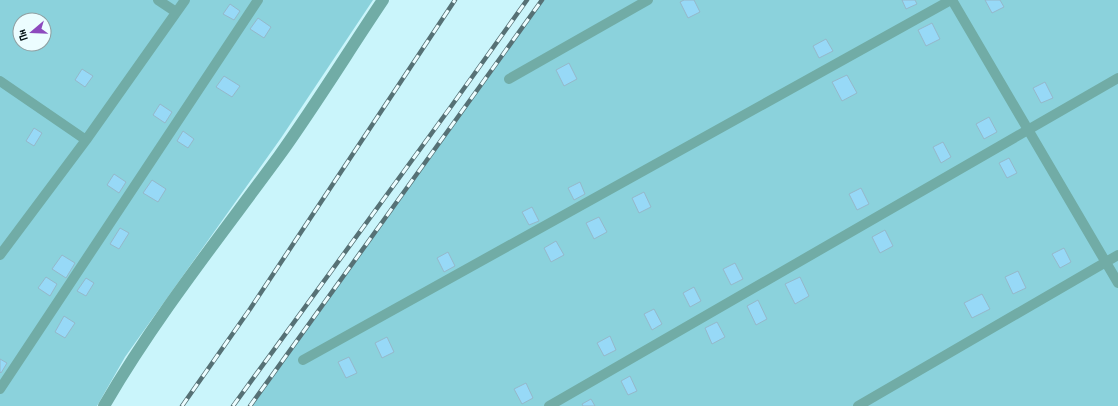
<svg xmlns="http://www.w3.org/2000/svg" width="1118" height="406" viewBox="0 0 1118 406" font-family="'PT Sans Narrow',sans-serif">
<rect width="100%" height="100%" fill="#caf5fb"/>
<path fill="#8bd2dc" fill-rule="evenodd" d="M0,0H373L281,138L125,357L97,406H0ZM20,20H44V44H20Z
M542,0H1118V406H250Z"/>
<path fill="#97d9f7" stroke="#95b8c9" d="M684,0H694L700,12L688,18L680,2Z
M902,0H915L917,4L906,9Z
M985,0H1000L1004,7L992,13Z
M230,4L240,11L234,20L223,14Z
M258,18L271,27L264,38L250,29Z
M932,23L940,39L926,46L918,30Z
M826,39L833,51L819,58L813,46Z
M569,63L577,79L564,86L556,70Z
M82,69L93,76L85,87L75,80Z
M847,75L857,93L842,101L832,82Z
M224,76L240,86L232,97L216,87Z
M1045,82L1053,98L1041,103L1033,88Z
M160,104L172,112L165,123L153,115Z
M989,117L997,132L984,139L976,124Z
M34,128L42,133L34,146L26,141Z
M183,131L194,139L188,148L177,141Z
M943,142L951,157L941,163L933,147Z
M1009,158L1017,173L1007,178L999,163Z
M114,174L126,182L119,193L107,185Z
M152,180L166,189L158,202L143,193Z
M580,182L585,194L574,200L568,188Z
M861,188L869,204L857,210L849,194Z
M644,192L651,207L639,213L632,198Z
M532,207L539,221L529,225L522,212Z
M599,217L607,232L594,239L586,223Z
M120,228L129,233L119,249L110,244Z
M885,230L893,246L880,253L872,237Z
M556,241L564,255L551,262L544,248Z
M1064,248L1071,262L1060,268L1052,254Z
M448,252L455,266L444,272L437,258Z
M62,255L75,263L66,278L52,269Z
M735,263L743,279L731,285L723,269Z
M1018,271L1026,288L1013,294L1005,277Z
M46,277L57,284L50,296L38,288Z
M800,277L809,296L795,304L785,284Z
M86,278L94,283L86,296L77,291Z
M694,287L701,301L690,307L683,293Z
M982,294L990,309L972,318L964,303Z
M758,300L767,319L756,325L747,306Z
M654,309L662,324L652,330L644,314Z
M64,316L75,323L65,338L55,332Z
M717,322L725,337L712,344L705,328Z
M610,336L616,350L604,356L597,343Z
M387,337L394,352L382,358L375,343Z
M349,357L357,373L346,378L338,362Z
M0,359L7,363L1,373L0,372Z
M630,376L637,391L628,395L621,381Z
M526,383L533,398L522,404L514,389Z
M591,399L595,406H583L582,404Z"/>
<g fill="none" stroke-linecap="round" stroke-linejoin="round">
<path stroke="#71aca6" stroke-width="10" d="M158,0L176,12
M952,0L1118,283
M509,79L648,0
M0,81L86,140
M0,255L86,140L185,0
M303,360L951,0
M0,389L258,0
M549,406L1118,78
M858,406L1118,255"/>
<path stroke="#71aca6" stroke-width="12" d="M104,406C155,318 219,238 279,156C315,106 348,52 383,0"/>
<g stroke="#567175" stroke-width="4.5">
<path id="rail" d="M182,406L250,309L455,0
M233,406L450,108L527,0
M250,406L542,0"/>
</g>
<use href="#rail" stroke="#ecfdff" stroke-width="3" stroke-dasharray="9" stroke-linecap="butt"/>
</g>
<g transform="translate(32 32) rotate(251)"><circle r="19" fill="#ecfdff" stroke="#8f9fa1"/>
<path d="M0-3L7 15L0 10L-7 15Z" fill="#8d4abe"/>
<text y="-6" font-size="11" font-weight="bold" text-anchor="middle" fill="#031214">Пн</text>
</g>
</svg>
